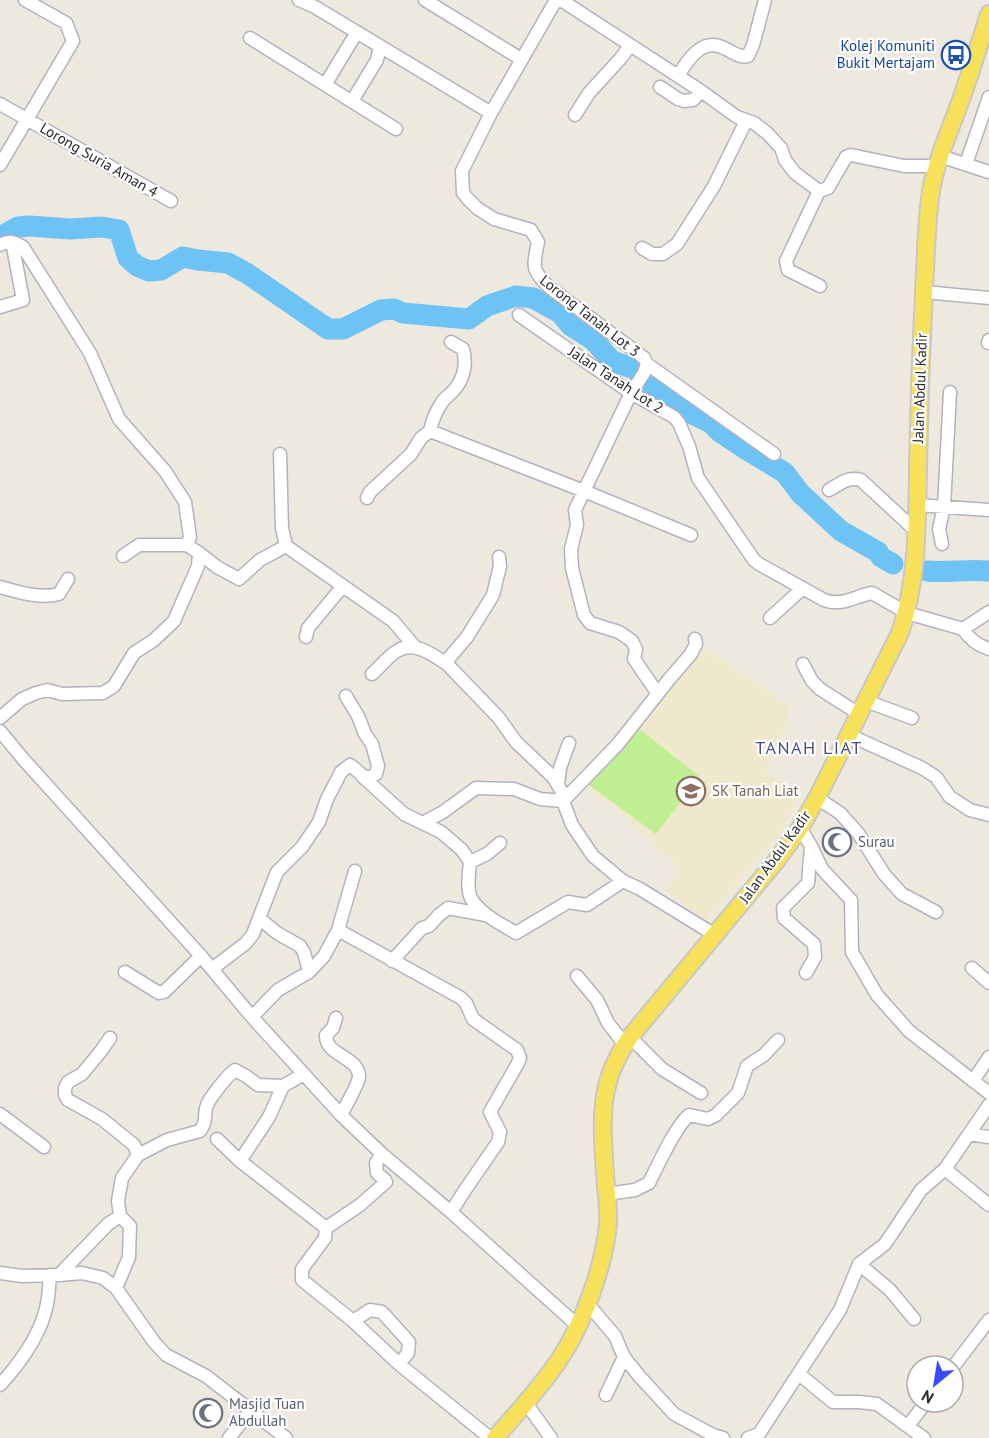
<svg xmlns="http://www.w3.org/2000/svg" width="989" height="1438" viewBox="0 0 989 1438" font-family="'PT Sans',sans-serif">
<rect width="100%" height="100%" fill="#eee9de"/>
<path fill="#f0e8cc" d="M703,648L741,672L789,705L786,727L766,770L799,797L778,837L704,922L665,890L680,869L604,798L598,800L585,785L675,676Z"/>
<path fill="#bfee93" d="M633,724L700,777L656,834L588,784Z"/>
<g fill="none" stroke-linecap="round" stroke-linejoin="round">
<path stroke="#6cc3f4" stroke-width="21" d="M0,237L18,227L29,226L70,229L102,227L119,230L128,258L137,266L149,271L161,270L183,257L198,260L228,263L248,274L328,329H343L381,310L394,309L403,313L469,319L487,306L516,296L533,298L560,313L571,326L593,340L612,361L635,369L646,382L674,405L711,423L720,432L744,448L785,473L800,493L841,531L878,552L881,557L893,564
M927,571C948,573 968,569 989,571"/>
<g stroke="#b2b2c0" stroke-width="15">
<path id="minor" d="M299,0L315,7L491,113
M425,0L521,59
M556,0L491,113L462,171L463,193L468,199L477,208L494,219L531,230L538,242C533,267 531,270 550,288L635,351L644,358L647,364L774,454
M561,0L701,91L737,117L754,123L767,133L781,148L785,160L795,173L819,191L828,188L846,157L851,155L904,166H936
M250,38L396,129
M678,76C688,59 703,36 726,49C734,53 740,58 748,56L753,45L765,0
M327,85L328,80L357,32
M660,87L678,99L684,101L693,100L701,91
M352,101L377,60L380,46
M0,104L171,201
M575,115L589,93L620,59L630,46
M940,156L989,172
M966,164L989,97
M0,165L73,41L66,23L25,0
M819,191L786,261L788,270L820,286
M0,245C9,240 15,242 23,247L90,353L119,419L165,471L185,502L190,537L187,545H139L123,556
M642,248L652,254H663L677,244L714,186L746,121
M924,292L989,298
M0,307L23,300L12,242
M519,315L631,393L674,417L679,423L689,446L698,478L754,560L759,564L824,600C842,607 855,596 872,593L907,613L963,629L989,612
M988,343L989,340
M430,431C432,421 435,413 441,404C444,398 450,395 454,390C464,379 467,363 463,349L451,342
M280,454L282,528L286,546L393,621L415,647
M829,490C840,484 848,476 861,480L916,531
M367,498L370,492L411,454L421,438L430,431L584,491L631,393L644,373L647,364
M917,505L989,510
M942,544L939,529L944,507L950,392
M199,553L217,567L239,579L260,560L286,546
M499,557L500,566L493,595L467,637L449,658L447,664L499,718L516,742L553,777L562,792L563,801L618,744L671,677L691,654L696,644L695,639
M0,587C19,592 39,599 59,594L68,579
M770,618L803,588
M963,629C969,639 977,645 989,649
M306,637L308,628L343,586
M803,664L812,681L820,689L859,714
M372,674C380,667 388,656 397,651C414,640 433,655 447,664
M658,694L634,659L636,649L632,641L619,632L590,623L584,615L572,568L571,549L577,525L575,510L584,491L691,535
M866,701L912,718
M0,718L22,699L36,693L47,690L62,694L103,693L114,686L134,653L154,640L174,621L198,566L199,553L187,545
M0,731L24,760L201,956L252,1017L341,1115L382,1154L451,1212L578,1326
M849,735L922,768L936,777L950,797L970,810L989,815
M362,776L404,814L441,832L462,850L470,862C469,873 466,891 472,900C482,915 501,924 516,933L568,902L587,905L623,881
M558,784L560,768L569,743
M817,798L840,813L858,833L884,874L902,894L936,912
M425,823L428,820L443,812L476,788L514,789L540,799L563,801L572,825L593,856L623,881L640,889L715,935
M800,828L811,846L822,869L851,900L852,952L877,995L909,1031L989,1093
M470,862L487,854L500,843
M338,930L461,998L466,1003L473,1019L517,1050L520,1058L518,1063L490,1112L500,1132L498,1142L465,1190L451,1212
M392,961L422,928L429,926L439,915L448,908L486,915
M972,968L989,983
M212,969L246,943L253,934L259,918
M125,972L159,993L164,992L201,956
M309,972L304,952L300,946L277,933L259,918L277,872L302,847L319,822L327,799L338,778L341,772L350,765C357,769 360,776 368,778L376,774L378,766L372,744L365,734L358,716L346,696
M806,973L815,957L814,944L784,918L783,908L808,883L811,847
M577,976L597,1000L608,1023L625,1045
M252,1017L278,990L309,972L324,956L338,930L355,871
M336,1018L333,1028L326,1035C325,1056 359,1056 359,1077C358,1085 345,1107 341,1115
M630,1037L662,1069L701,1093
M110,1038L101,1051L82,1074L68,1082L65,1088V1095L68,1100L102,1119L134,1145L138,1155
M973,1081L989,1057
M0,1114L44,1147
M969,1134L989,1137
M217,1139L240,1161L326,1228
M382,1154L376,1163L377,1173L385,1180L386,1182L360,1205L326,1228L325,1238L302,1269V1280L353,1321L399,1364L490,1438
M240,1161L269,1117L283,1086L304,1074
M945,1169L989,1205
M607,1194L635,1190L649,1183C658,1165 675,1127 689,1115L708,1119L716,1115L738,1093L747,1066L764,1055L778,1040
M859,1264L890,1290L914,1319
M0,1273L22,1276L59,1275L82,1273L103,1278L116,1288L154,1342L166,1355L206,1376L286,1438
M59,1275L108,1224L120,1216
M116,1288L129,1257L130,1226L120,1216L118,1201L122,1178L138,1155L167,1140L200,1131C207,1120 204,1120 206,1108C208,1099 228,1075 235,1070L246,1076L258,1085L283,1086
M587,1303L615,1336L624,1357L640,1377L674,1414L713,1435L723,1438
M353,1321L370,1310L382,1312L409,1342L408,1353L399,1364
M953,1367L989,1320
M799,1374L833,1402H859L877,1404L924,1438
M0,1385C21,1362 41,1335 47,1304C49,1294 49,1285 50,1275
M606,1395L624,1357
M526,1403L551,1438
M908,1426L926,1402
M229,1438L251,1410
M748,1438L759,1434L840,1310L859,1264L885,1244L921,1190L945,1169L989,1105"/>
</g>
<g stroke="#c8c8c8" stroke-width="20">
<path id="major" d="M495,1438C517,1413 540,1388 559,1360C583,1325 604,1266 608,1224C609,1207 606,1190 605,1173C603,1145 600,1109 608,1082C612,1067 621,1050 630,1037L777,860L800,828L817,798L900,633C918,580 917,523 918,467C919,408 921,349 924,290C926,257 926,224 931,191C936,161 949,133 959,105C970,75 979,45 989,14"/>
</g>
<use href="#minor" stroke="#fff" stroke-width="12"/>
<use href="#major" stroke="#f7e15a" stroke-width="16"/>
</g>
<defs>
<g id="bus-ring" transform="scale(1.5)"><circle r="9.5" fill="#fff" stroke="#1a4fb4" stroke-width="1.5"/><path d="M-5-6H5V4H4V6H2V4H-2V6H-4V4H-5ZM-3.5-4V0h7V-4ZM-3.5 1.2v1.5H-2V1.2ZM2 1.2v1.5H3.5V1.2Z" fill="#1a4fb4"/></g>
<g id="school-ring" transform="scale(1.5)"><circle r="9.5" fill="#fff" stroke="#8d6e63" stroke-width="1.5"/><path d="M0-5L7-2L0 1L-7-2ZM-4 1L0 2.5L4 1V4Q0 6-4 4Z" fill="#8d6e63"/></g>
<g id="mosque-ring" transform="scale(1.5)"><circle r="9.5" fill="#fff" stroke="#6b7280" stroke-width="1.5"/><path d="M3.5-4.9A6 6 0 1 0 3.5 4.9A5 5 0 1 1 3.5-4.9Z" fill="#6b7280"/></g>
</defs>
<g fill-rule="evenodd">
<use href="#bus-ring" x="956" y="55"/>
<use href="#school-ring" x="691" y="791"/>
<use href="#mosque-ring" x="837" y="842"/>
<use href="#mosque-ring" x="208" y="1413"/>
</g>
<g text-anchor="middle" stroke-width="4.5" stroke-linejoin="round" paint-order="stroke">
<g font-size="15" fill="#164399" stroke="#fff" text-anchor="end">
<text x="935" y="51">Kolej Komuniti<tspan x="935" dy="17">Bukit Mertajam</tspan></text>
</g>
<g font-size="15" fill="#2c2c2c" stroke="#fff">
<text transform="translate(99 160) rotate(30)" y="5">Lorong Suria Aman 4</text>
<text transform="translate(590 316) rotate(38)" y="5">Lorong Tanah Lot 3</text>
<text transform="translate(616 380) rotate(33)" y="5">Jalan Tanah Lot 2</text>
<text transform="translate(920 388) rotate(-88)" y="5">Jalan Abdul Kadir</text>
<text transform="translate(775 857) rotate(-54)" y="5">Jalan Abdul Kadir</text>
</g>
<g font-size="15" fill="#785e54" stroke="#fff" text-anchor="start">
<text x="712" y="796">SK Tanah Liat</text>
</g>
<g font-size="15" fill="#5b616d" stroke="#fff" text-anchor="start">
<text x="858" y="847">Surau</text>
<text x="229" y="1409">Masjid Tuan<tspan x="229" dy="17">Abdullah</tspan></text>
</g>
<g font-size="18" letter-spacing="1.5" fill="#4a4e7f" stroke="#fff">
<text x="809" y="754">TANAH LIAT</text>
</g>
</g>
<g transform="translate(935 1384) rotate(210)"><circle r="28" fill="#ffffff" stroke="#ababab" stroke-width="1.5"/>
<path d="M0-4.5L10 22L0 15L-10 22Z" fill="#3a4bff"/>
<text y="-9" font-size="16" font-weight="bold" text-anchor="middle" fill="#2c2c2c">N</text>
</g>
</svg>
